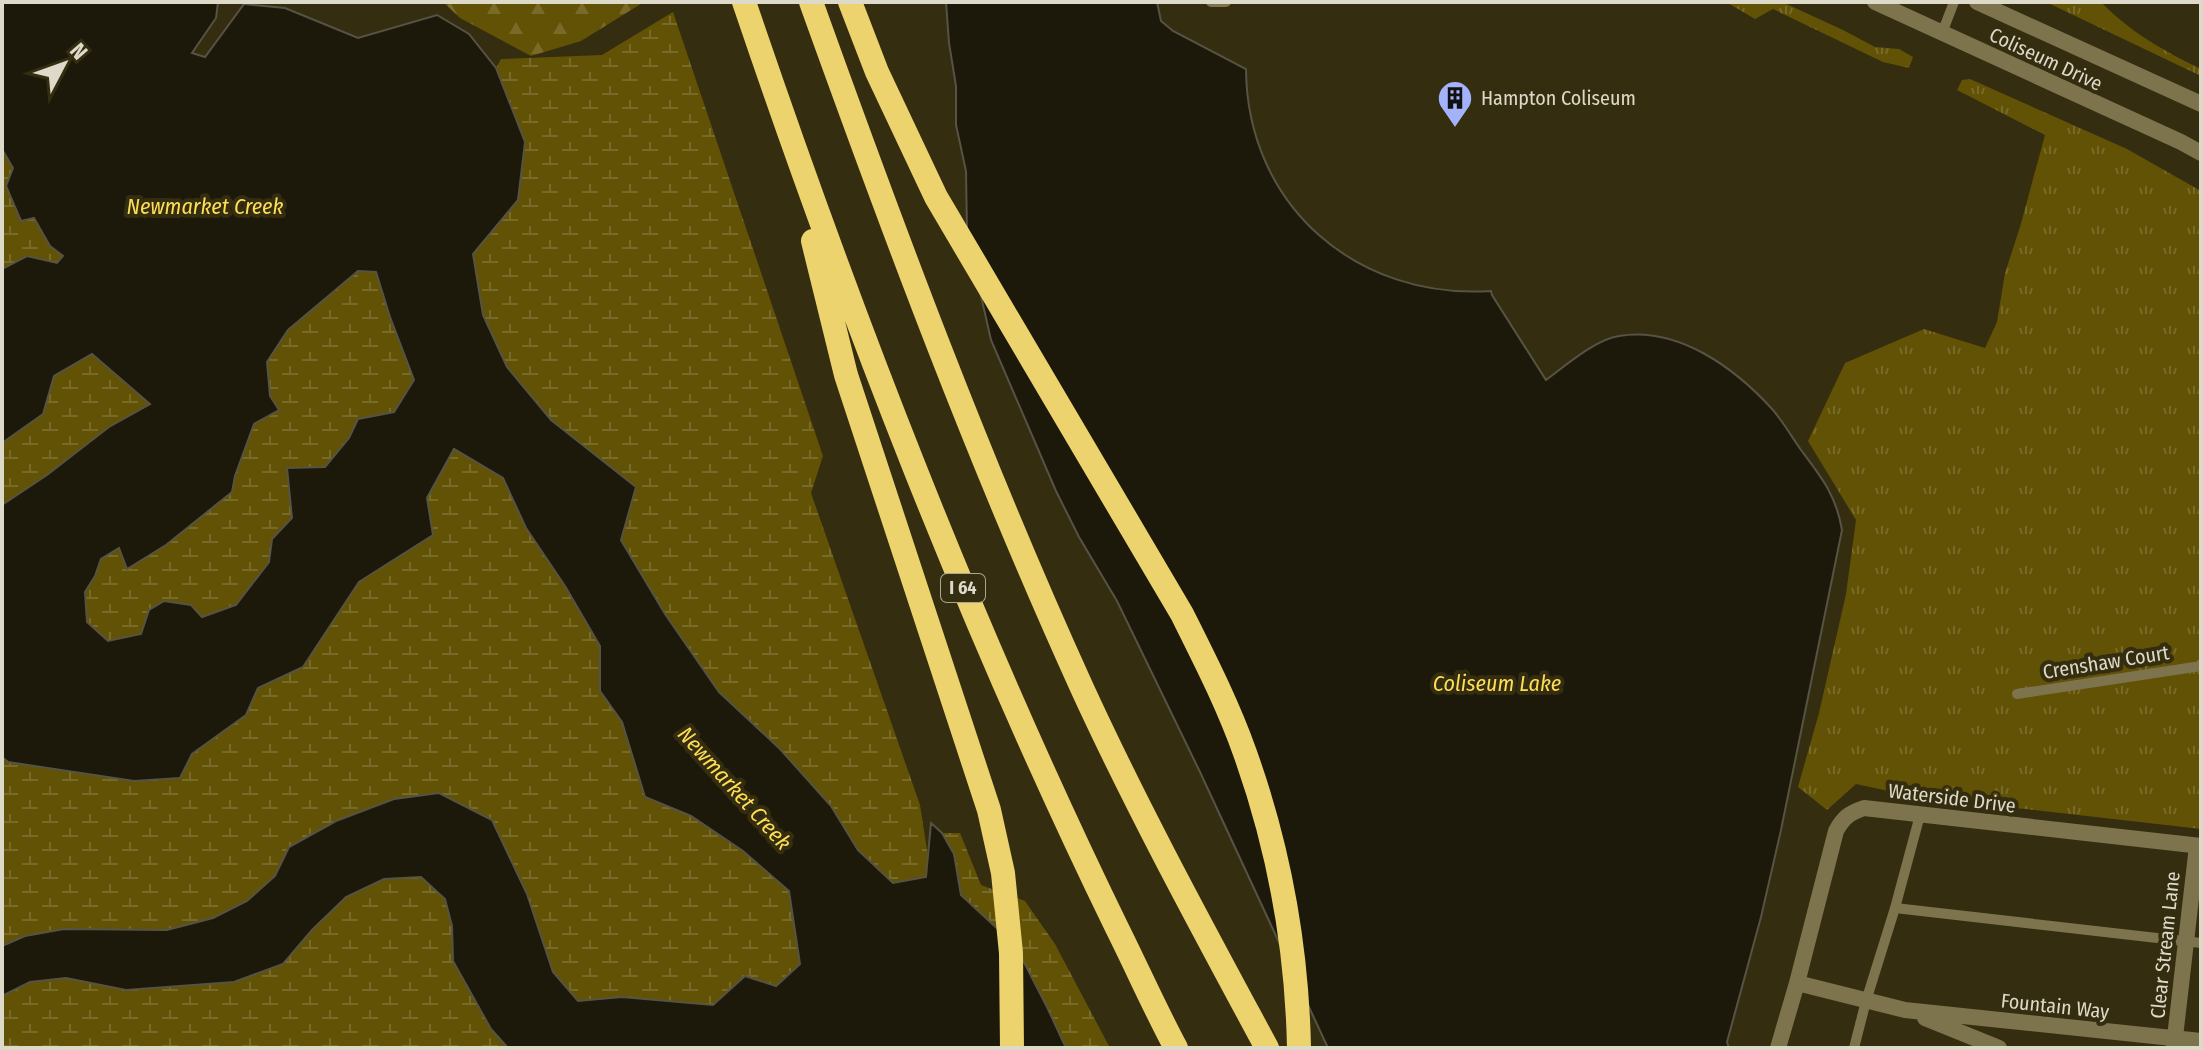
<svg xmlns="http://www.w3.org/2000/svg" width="2203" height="1050" viewBox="0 0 2203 1050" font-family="'Fira Sans Condensed',sans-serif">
<defs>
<pattern id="grass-tufts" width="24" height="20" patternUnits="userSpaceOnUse" patternTransform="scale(2)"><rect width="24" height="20" fill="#625205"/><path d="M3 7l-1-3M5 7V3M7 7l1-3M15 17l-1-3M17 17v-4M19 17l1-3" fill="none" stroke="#786a28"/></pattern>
<pattern id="forest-firs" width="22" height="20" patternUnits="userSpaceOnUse" patternTransform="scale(2)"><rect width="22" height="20" fill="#625205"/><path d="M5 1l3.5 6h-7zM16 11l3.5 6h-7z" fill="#786a28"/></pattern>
<pattern id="wetland-marsh" width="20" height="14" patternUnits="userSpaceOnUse" patternTransform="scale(2)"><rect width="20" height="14" fill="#625205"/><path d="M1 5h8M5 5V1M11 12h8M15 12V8" fill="none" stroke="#786a28"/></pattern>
</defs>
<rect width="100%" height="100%" fill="#342d10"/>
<path fill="url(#grass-tufts)" d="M1726,2H1782L1843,30L1875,47L1899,49L1913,57L1909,68L1883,62L1773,9L1755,19Z
M2046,2H2101C2130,32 2164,51 2201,69V76Z
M1970,79L2127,149L2201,191V829L1912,796L1856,784L1827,810L1798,787L1819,713L1846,594L1856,520L1808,441L1845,363L1924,329L1985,348L1997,322L2005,273L2020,227L2045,135L1957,90L1962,80Z"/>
<path fill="url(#forest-firs)" d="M443,2H644L581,41L531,56L460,18Z"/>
<path fill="url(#wetland-marsh)" d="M673,12L823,456L811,493L920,805L929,863L926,878L893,883L858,850L831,806L780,749L719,692L665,614L621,540L635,487L551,420L507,367L483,315L473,254L518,200L525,142L496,68L501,59L602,55Z
M2,149L13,168L21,220L34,218L50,246L64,255L57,263L27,256L2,269Z
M359,271L376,272L390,317L414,379L394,412L358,419L349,438L325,467L292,518L272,538L269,562L236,605L202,617L149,610L141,634L108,641L87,622L85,592L95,576L100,559L119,547L128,568L166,545L232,492L235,476L254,424L270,396L267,362L288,330Z
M92,354L150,404L109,427L47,475L2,505V443L43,414L54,376Z
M453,448L503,477L526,528L565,586L600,646V691L622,722L645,796L691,816L743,851L789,891L800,964L776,986L745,976L713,1005L623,997L578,1001L553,972L527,894L289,847L275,876L247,901L213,918L168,930L64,929L2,946V757L8,762L134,781L179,778L192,754L246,715L258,688L303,667L359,582L433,535L427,498Z
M942,833H960L981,885L1025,901L1055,944L1110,1048H1066L1047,1007L1015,945L961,895L954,854Z
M421,877L445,898L452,926L453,961L491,1029L508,1048H2V996L30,982L66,978L126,990L234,982L283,964L312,930L346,897L384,879Z"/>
<path fill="#1c190b" stroke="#565344" stroke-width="2" fill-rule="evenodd" d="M2,2H218L216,18L192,53L205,57L244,4L285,8L358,38L437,15L469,34L496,68L525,142L518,200L473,254L483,315L507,367L551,420L636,487L621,540L665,614L719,692L780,749L831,806L858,850L893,883L926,877L931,823L942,833L954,854L961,895L1015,945L1047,1007L1066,1048H508L491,1029L453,961L452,926L445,899L421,877L384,879L346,897L312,930L283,964L234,982L126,990L66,978L30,982L2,996V946L25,936L64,929L167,930L213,918L247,901L275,876L289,847L336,821L394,799L439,793L492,820L527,894L553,972L578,1001L622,997L713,1005L745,976L776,986L800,964L789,891L743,851L691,816L645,797L622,722L600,691V646L565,586L526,528L503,478L454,449L427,498L433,535L359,582L303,667L258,688L246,715L192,754L180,778L134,781L8,762L2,757V505L47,475L109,427L150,404L92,354L54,376L43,414L2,443V269L27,256L57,263L63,256L50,246L34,218L21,221L6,186L13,168L2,149ZM358,271L376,272L390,317L414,380L394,412L358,419L349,438L325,467L287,468L292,518L272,539L269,562L236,605L202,617L191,605L164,601L149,610L141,634L108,641L87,622L85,592L95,576L101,559L119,548L127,569L166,545L232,492L235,476L254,424L279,410L270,396L267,362L288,330Z
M946,2H1157L1161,21L1173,31L1246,69C1247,206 1357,300 1491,291L1492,295L1546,380C1565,366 1596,339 1619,336C1678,326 1735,368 1773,410C1783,422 1792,437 1801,450C1822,478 1836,495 1842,530L1781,830L1761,917L1727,1042L1729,1048H1328L1200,772L1117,601L1079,537L1056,491L991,340L967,234L966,171L956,125V86L949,43Z"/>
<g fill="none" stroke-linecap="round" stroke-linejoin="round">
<path stroke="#7d734c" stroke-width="10" d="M1211,2H1226
M1942,33L1954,2
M2017,694L2201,666V664
M1895,908L2201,943
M1854,1048L1866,1001L1895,908L1920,815"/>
<path stroke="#7d734c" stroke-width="16" d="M1797,983L1905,1010L2201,1041
M1925,1018L1999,1048
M2174,1046L2197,846
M1778,1048L1797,983L1836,831C1843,818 1849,813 1864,808L2201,846"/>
<path stroke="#7d734c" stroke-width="16" d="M1875,2L2181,142L2201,153
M1977,2L2201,104"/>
<path stroke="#ecd36d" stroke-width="24" d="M744,2C851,317 971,629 1117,928C1137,968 1155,1009 1176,1048
M811,2C894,233 980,464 1082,688C1138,810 1203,929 1267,1048
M850,2L877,72L936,197L1182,614C1205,660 1228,705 1245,753C1279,848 1297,948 1299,1048
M813,241L846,375L989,810L1003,873L1011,953L1012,1048"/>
</g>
<defs>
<g id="building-pin" transform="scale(1.8)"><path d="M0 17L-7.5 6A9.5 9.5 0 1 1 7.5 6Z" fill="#a4b2fc" stroke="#342d10"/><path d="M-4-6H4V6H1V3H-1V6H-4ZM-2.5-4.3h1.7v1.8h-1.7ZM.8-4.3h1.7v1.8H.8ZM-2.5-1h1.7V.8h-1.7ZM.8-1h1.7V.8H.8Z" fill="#111"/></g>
</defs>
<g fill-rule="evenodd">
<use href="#building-pin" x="1455" y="98"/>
</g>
<g text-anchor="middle" stroke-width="8" stroke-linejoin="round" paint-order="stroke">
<rect fill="#342d10" stroke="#aba692" stroke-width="2" x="941" y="574" width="44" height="28" rx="6"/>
<g font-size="18" font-weight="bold" fill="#dedac9">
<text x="963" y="594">I 64</text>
</g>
<g font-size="20" fill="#dedac9" stroke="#342d10">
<text transform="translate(2046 59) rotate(25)" y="7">Coliseum Drive</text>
<text transform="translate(2106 662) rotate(-9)" y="7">Crenshaw Court</text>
<text transform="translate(1952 798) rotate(7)" y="7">Waterside Drive</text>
<text transform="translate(2165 945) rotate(-84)" y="7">Clear Stream Lane</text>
<text transform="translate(2055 1006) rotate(6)" y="7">Fountain Way</text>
</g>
<g font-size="20" fill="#dedac9" stroke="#342d10" text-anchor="start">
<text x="1481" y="105">Hampton Coliseum</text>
</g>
<g font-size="22" font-style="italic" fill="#fede54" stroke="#342d10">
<text x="205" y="214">Newmarket Creek</text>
<text x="1497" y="691">Coliseum Lake</text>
<text transform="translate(735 788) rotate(48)" y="8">Newmarket Creek</text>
</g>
</g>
<rect width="2203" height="1050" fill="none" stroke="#dedac9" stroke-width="8"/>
<g transform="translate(64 64) rotate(49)" stroke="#342d10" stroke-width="6" paint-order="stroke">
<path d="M0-6L14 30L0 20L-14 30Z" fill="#dedac9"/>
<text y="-12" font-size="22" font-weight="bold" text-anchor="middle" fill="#dedac9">N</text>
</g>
</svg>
